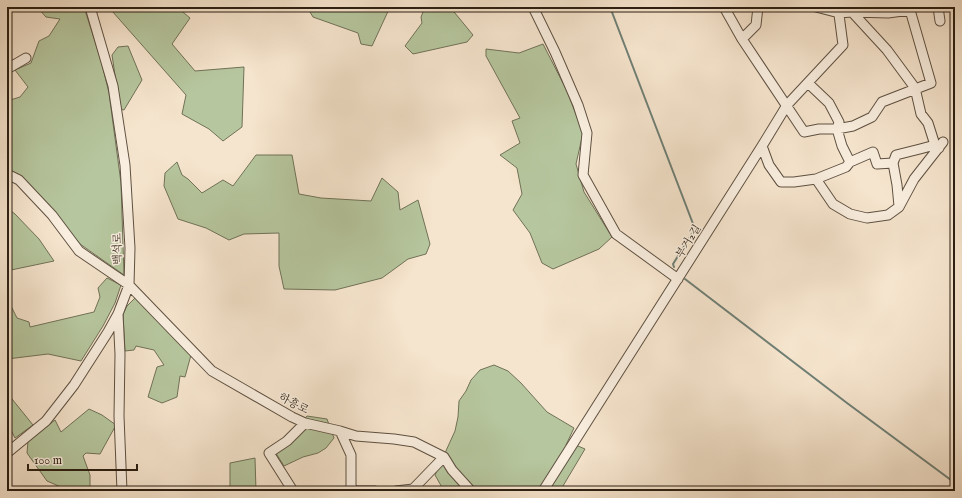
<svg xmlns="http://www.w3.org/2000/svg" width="962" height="498" viewBox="0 0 962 498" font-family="'IM FELL English','Noto Serif KR',serif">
<rect width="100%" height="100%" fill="#f6e5ce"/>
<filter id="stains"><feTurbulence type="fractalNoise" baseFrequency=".005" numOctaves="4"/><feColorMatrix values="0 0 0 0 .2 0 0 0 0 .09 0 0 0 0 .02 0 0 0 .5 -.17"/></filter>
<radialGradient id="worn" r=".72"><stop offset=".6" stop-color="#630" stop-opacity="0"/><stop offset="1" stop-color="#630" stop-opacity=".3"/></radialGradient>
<path fill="#b6c69e" stroke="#707258" d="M37,7H84L101,60L109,93L121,183L124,275L80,244L21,176L7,169V101L20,97L28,87L15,70L31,63L39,41L49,36L60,19L46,17Z
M98,7H177L190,18L172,44L195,71L244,67L242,127L223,141L209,129L182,114L186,95L112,11H99Z
M307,7H390L372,46L361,44L358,33L313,17Z
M425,7H450L473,35L467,42L413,54L405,46L422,23L421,17Z
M543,44L567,91L583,133L576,164L584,192L612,237L599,249L553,269L542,263L530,233L513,210L522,194L517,168L500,155L520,143L512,121L520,118L486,56V49L519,53Z
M128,46L142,80L124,110L120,109L112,55L118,47Z
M256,155H292L299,194L321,198L371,201L382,178L398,192L400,210L418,200L430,244L426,254L408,259L382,278L335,290L284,289L279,266V233L244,234L229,240L206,228L178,219L164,186L165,173L177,162L182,175L188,179L202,193L223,180L233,186Z
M11,211L15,214L39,239L54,261L11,270L7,274V216Z
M107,278L121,285L115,303L103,326L81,361L48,354L7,359V296L8,300L17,318L29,322L30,327L94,312L100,297L98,288Z
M135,298L191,355L185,377L180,376L177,397L162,403L148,397L157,367L164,365L154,350L136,346L134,350L125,351L123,314L127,306Z
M494,365L508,371L521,383L547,412L574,428L566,445L578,446L585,449L560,491H444L435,475L455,431L458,417L459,401L466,391L471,380L480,370Z
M7,390L12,399L33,425L15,438L7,422Z
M89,409L102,415L116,425L100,454L86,453L83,456L90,475V491H67L61,487L47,481L27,453L28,441L55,420L61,432Z
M307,416L327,419L334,438L326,448L318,453L303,457L284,466L272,447L298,426Z
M255,458L256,491H230V463Z"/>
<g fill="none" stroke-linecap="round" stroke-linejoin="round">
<path stroke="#6f7f75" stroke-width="2" d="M610,7L695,229L673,264L674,267
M685,279L847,403L955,483"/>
<g stroke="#5e5041" stroke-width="11">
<path id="minor" d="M533,7L555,52L578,105L587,133L583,175L616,234L678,279
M724,7L742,39L804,132L819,129H837L853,126L872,117L882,102L931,83L910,10
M816,7L839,13L852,12L888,13L910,10L914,7
M938,7L940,21
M852,12L887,50L915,88L921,114L928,123L935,145L939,148
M742,39L756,25L758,7
M7,69L26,58
M808,83L829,103L839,122L837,129L842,146L850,162
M762,146L769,165L781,182H794L816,179L833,204L850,214L867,218L888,215L899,207L914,179L943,142
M7,174L19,180L52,215L79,251L129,285L212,371L292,417L305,423L340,431L356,436L394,439L414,442L444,457L452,470L471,491
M816,179L846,167L850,162L873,152L877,164L893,163
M899,206L897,185L893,163L896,155L920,149L935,145
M118,314L120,354L119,416L122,491
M340,431L351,455V486L354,491H375
M7,453L46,421L74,385L108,332L118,314L129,285L130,248L125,165L113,86L90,7
M293,491L269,453L287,441L305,423
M396,491L413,489
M413,491V489L444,457
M543,491L762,146L787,105L843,45L838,7"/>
</g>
<use href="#minor" stroke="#f9eedf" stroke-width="9"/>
</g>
<g text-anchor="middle" stroke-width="3" stroke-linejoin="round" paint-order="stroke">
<g font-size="11" fill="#2b1f12" stroke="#f9eedf">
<text transform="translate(688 241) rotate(-58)" y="4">부거2길</text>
<text transform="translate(117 249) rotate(-91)" y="4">백석로</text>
<text transform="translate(294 403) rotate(27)" y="4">하흥로</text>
</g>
</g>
<rect width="962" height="498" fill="none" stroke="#f6e5ce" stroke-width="24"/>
<rect x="8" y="8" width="946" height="482" fill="none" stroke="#2b1f12" stroke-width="2"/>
<rect x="12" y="12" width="938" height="474" fill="none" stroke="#2b1f12"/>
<path d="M28 464v6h109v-6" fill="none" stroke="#2b1f12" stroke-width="2"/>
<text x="34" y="464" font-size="12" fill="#2b1f12" stroke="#f9eedf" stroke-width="3" paint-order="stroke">100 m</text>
<rect width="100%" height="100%" filter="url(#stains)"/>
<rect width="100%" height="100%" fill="url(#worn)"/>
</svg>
